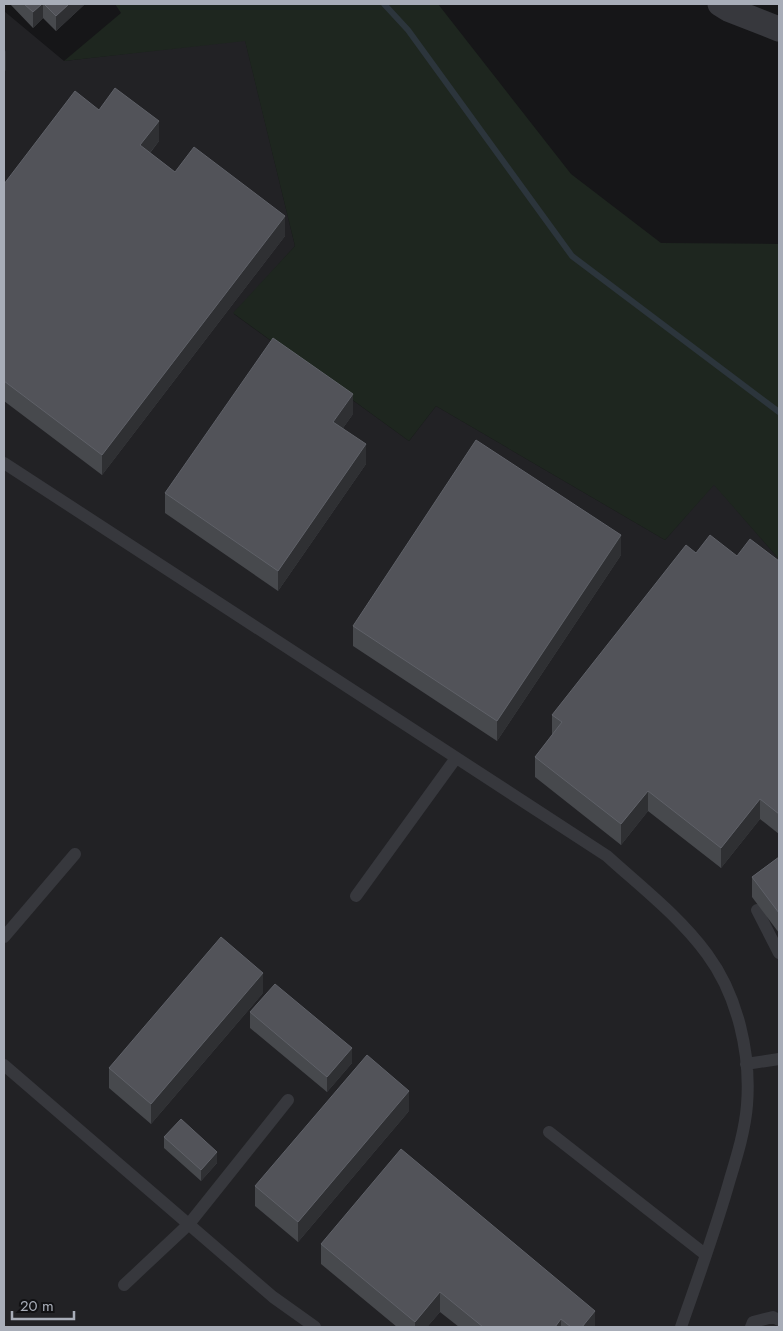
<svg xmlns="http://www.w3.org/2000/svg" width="783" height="1331" viewBox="0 0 783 1331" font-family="Jost,sans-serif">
<rect width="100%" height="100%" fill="#161618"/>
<path fill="#222225" d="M4,11L64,61L245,40L295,246L234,314L409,441L436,406L665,540L714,484L779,559V1327H4Z"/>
<path fill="#1e261f" d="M115,4H438L571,174L661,243L779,244V559L714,485L665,540L436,406L409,441L233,313L295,246L245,41L64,61L121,13Z"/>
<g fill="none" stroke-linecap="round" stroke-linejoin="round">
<path stroke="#2c353c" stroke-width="6" d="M384,4L408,30L572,256L779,412"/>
<path stroke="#37383d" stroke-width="12" d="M4,463L607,856C641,887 679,916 707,954C738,996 751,1054 747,1105C745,1130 737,1156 730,1179C716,1229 698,1278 681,1327
M356,896L456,758
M757,910L779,953
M4,937L75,854
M746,1064L779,1059
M4,1065L273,1297L315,1327
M549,1132L706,1255
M124,1285L189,1224L288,1100
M751,1327L753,1322L773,1317L779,1320"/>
<path stroke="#37383d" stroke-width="25" d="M720,4L728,9L779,29"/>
</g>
<path fill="#47494d" d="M10,4H85L56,31L43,18L33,28Z
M99,110L159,141L150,153L175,172L285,236L102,475L4,401V184Z
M353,414L343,428L366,464L278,591L165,513V493Z
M696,553L737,556L779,561V834L760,819L721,868L648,811L621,845L535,777V757L552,735V715Z
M621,555L497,741L353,646V626Z
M779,857V933L752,897V877Z
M263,993L151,1124L109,1088V1068Z
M250,1012L352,1063L327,1092L250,1028Z
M409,1111L298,1242L255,1206V1186Z
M164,1137L217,1163L201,1181L164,1148Z
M321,1244L595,1327H459L440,1312L427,1327H397L321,1264Z"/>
<path fill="#2f3033" d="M42,4H43V18L33,28V12Z
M69,4H85L56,31V16Z
M6,50V70L4,73V53Z
M159,121V141L140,165V145Z
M285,216V236L102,475V455Z
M353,394V414L333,442V422Z
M366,444V464L278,591V571Z
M621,535V555L497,741V721Z
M648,791V811L621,845V824Z
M760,799V819L721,868V848Z
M263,973V993L151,1124V1104Z
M352,1048V1063L327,1092V1077Z
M409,1091V1111L298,1242V1222Z
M217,1152V1163L201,1181V1170Z
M440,1292V1312L427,1327H415V1322Z
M595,1311V1327H582Z
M561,1319V1327H555Z"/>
<path fill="#525359" stroke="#5f6168" d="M24,4H42L33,12Z
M44,4H69L56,16Z
M115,88L159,121L140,145L175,172L194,147L285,216L102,455L4,381V184L75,91L99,110Z
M273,338L353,394L333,422L366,444L278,571L165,493Z
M476,440L621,535L497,721L353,626Z
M710,535L737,556L750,539L779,561V814L760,799L721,848L648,791L621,824L535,757L562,722L552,715L686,545L696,553Z
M779,857V913L752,877Z
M221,937L263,973L151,1104L109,1068Z
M275,984L352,1048L327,1077L250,1012Z
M367,1055L409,1091L298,1222L255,1186Z
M181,1119L217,1152L201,1170L164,1137Z
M401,1149L595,1311L582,1327H571L561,1319L555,1327H483L440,1292L415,1322L321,1244Z"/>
<rect width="783" height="1331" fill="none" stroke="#a8adb8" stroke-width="10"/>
<path d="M12 1311v8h62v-8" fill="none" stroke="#a8adb8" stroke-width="2.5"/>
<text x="20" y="1311" font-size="15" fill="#a8adb8" stroke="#111113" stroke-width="4" paint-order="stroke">20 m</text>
</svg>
